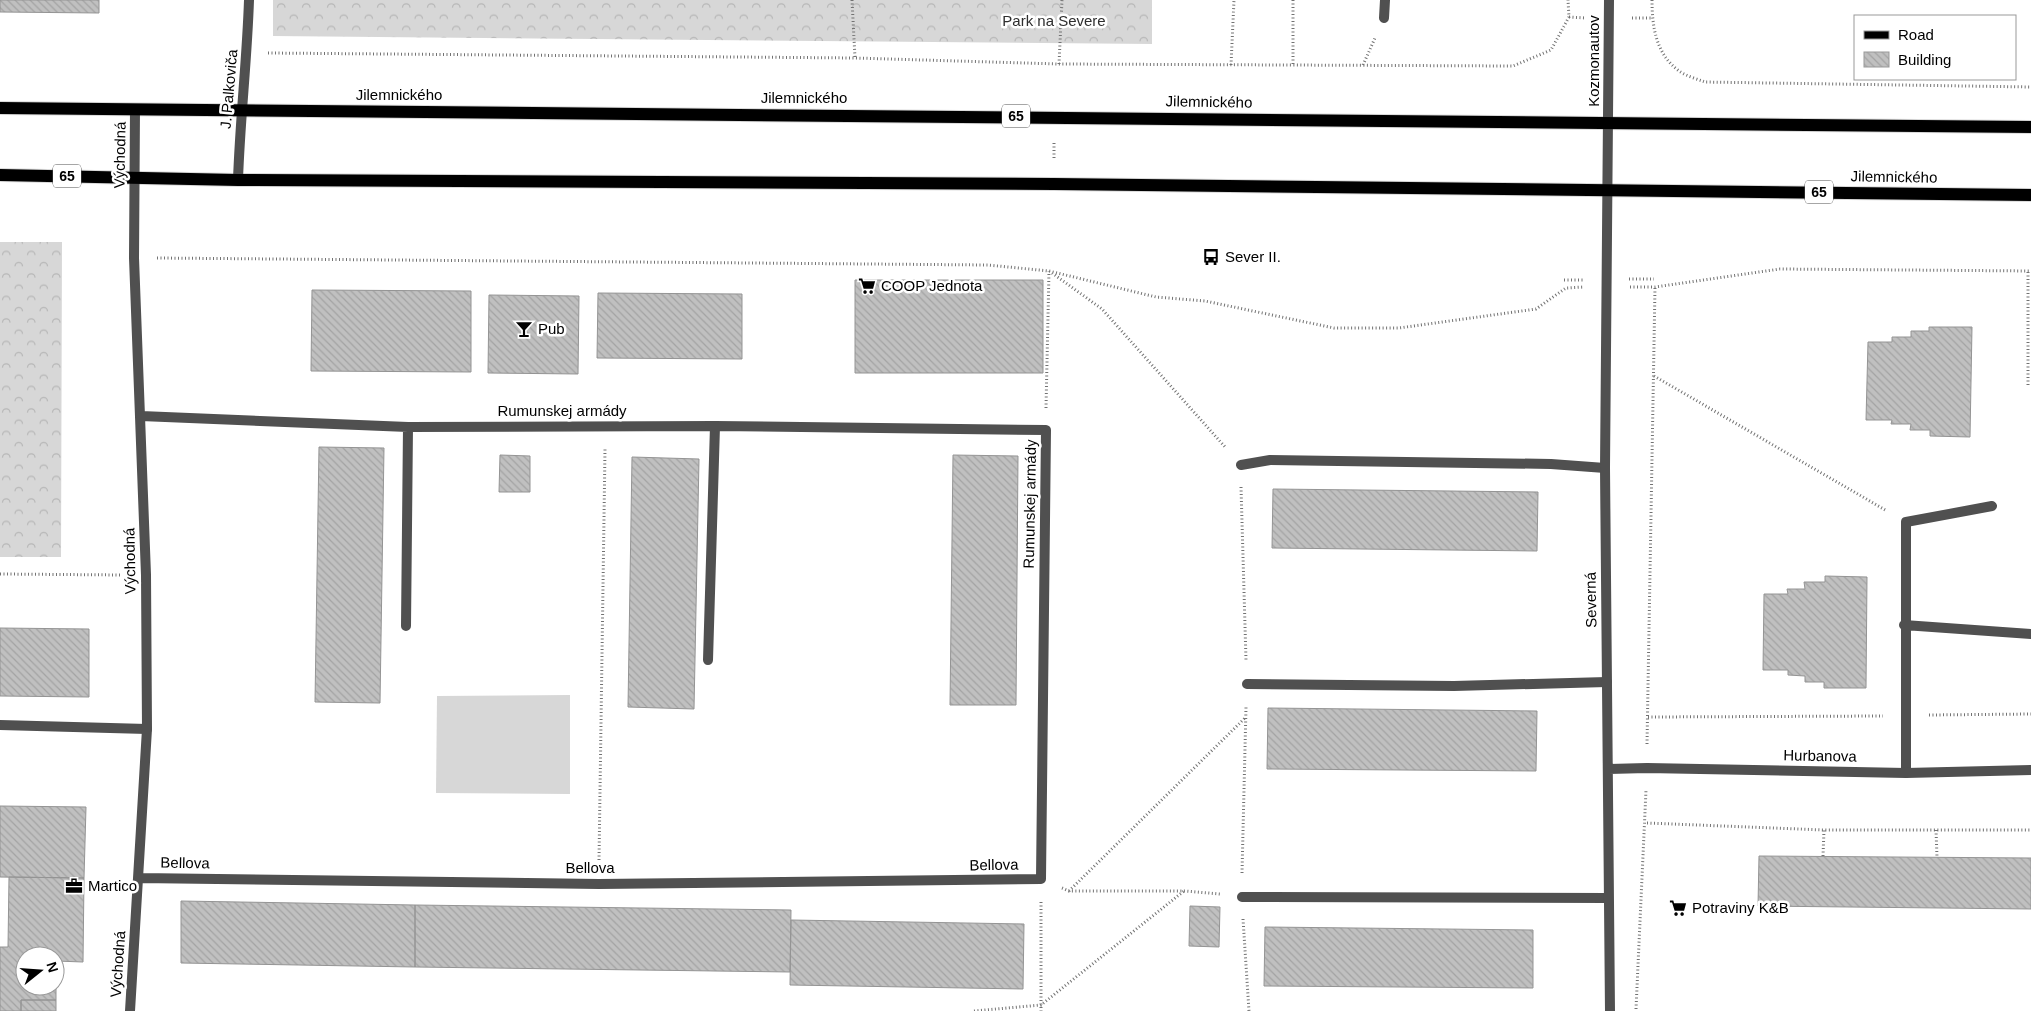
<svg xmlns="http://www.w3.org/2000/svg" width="2031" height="1011" viewBox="0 0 2031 1011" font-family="Helvetica,sans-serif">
<defs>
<pattern id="forest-crowns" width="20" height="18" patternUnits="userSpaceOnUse" patternTransform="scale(1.25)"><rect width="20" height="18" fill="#d7d7d7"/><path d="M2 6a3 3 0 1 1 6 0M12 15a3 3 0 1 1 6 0" fill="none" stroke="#b7b7b7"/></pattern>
<pattern id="building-back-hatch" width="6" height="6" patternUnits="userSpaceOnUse" patternTransform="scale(1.25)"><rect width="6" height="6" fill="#c0c0c0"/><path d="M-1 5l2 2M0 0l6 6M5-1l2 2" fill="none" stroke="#a3a3a3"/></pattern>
</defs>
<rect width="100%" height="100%" fill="#fff"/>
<path fill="#d7d7d7" d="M570,695V794L436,793L437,696Z"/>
<path fill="url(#forest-crowns)" d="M273,0H1152V44L273,36Z
M0,242H62L61,557H0Z"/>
<path fill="url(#building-back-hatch)" stroke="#949494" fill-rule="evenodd" d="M0,0H99V13L0,12Z
M855,280H1043V373H855Z
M312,290L471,291V372L311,371Z
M598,293L742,294V359L597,358Z
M489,295L579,296L578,374L488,373Z
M1929,327H1972L1970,437L1930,436V430H1910L1911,424H1891L1892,420H1866L1868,342H1892V337H1911V331H1929Z
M319,447L384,448L380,703L315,702Z
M500,455L530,456V492H499Z
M953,455L1018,456L1016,705H950Z
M632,457L699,459L694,709L628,707Z
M1273,489L1538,492L1537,551L1272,548Z
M1825,576L1867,577L1866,688H1824V682H1805V676L1788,675V670H1763L1764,594H1788L1787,589H1805L1804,582H1825Z
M0,628L89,629V697L0,696Z
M1268,708L1537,711L1536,771L1267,769Z
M0,806L86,807L84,878L0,877Z
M1759,856L2031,858V909L1758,906Z
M9,877L84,878L83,962L56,961V1000H21V1011H0V947H8ZM25,956H55V986H25Z
M181,901L415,905V967L181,963Z
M415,905L791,910L790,972L415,967Z
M1190,906L1220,907L1219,947L1189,946Z
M791,920L1024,924L1023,989L790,985Z
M1265,927L1533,930V988L1264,986Z
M21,1000H56V1011H21Z"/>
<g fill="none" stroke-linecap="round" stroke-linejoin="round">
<g stroke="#dbdbdb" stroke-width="14">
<path id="primary" d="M0,108L2031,127
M0,175L238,180L1054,184L2031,195"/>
</g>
<path stroke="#727272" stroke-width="3" stroke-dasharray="1 2.5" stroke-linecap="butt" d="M852,0L855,58
M1293,0V65
M1652,0C1652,27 1656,54 1679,71C1686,76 1697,79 1705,82L2031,87
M1569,17L1586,18
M1632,18H1652
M268,53L855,58L1059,64L1513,66L1551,50L1569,17L1568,0
M1059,64L1062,0
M1231,65L1234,0
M1363,65L1375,38
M1054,143V159
M157,258L988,265L1049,271L1156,297L1205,301L1334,328H1399L1536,309L1566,288L1584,287
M1052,273L1102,309L1226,448
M1629,279H1654
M1564,280H1583
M1630,287H1655L1780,269L2031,271
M1654,376L1887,511
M2028,385V271
M1046,408L1049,271
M1241,487L1246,660
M0,574L122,575
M1929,715L2031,714
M1648,717L1883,716
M1647,744L1655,287
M1647,823L1824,830H2031
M1936,830L1937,857
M1823,856L1824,830
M599,860L605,449
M1242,873L1246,707
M1062,888L1069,891H1185L1220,894
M1069,891L1246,717
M1041,902V1011
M1243,919L1249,1011
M1636,1009L1646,790
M974,1011L1041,1005L1184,891"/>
<path stroke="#505050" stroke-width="10" d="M1384,18L1385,0
M1241,465L1270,460L1551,464L1605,468
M1904,625L2031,634
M1247,684L1454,686L1607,682
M0,725L147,729
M1906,773V522L1992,506
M1242,897L1607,898"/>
<path stroke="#505050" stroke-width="10" d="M1609,0L1605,468L1610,1011
M238,180C240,120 247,60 249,0
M141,416L408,427L406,626
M408,427L715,426L708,660
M1609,769L1647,768L1906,773L2031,770
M139,878L599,884L1041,879L1046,430L715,426
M130,1011L147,729L146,575L134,258L135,109"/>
<use href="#primary" stroke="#000" stroke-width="12"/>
</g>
<defs>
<g id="bus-bare" transform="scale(1.35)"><path d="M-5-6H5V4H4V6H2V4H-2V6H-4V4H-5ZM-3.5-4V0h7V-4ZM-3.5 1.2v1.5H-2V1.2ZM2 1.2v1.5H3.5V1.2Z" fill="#000" stroke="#fff" stroke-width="2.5" paint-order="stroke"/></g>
<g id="supermarket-bare" transform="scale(1.35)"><path d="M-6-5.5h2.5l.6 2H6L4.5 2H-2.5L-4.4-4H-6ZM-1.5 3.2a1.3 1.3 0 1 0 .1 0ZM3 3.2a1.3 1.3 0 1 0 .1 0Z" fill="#000" stroke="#fff" stroke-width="2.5" paint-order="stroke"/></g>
<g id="bar-bare" transform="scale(1.35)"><path d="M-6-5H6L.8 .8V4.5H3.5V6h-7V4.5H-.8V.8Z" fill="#000" stroke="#fff" stroke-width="2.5" paint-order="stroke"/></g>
<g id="office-bare" transform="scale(1.35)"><path d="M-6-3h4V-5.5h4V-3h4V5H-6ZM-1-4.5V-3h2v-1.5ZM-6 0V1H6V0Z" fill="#000" stroke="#fff" stroke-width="2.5" paint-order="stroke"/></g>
</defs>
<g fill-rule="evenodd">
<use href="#bus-bare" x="1211" y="257"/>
<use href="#supermarket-bare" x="867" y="286"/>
<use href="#bar-bare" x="524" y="329"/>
<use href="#office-bare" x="74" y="886"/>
<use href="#supermarket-bare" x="1678" y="908"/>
</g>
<g text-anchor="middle" stroke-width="5" stroke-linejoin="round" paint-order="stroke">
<g fill="#fff" stroke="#4c4c4c" stroke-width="1">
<rect x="1002" y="104.5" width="28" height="23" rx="4"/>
<rect x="53" y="164.5" width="28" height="23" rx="4"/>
<rect x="1805" y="180.5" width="28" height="23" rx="4"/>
</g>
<g font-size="14" font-weight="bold" fill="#000">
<text x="1016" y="121">65</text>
<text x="67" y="181">65</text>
<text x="1819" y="197">65</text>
</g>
<g font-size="15" fill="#2e2e2e" stroke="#fff">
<text x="1054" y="26">Park na Severe</text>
</g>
<g font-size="15" fill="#000" stroke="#fff">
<text transform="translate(1594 61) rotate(-90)" y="5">Kozmonautov</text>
<text transform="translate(229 89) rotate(-85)" y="5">J. Palkoviča</text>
<text x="399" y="100">Jilemnického</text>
<text x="804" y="103">Jilemnického</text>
<text transform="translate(1209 102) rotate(1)" y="5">Jilemnického</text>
<text transform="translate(120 155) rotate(-89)" y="5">Východná</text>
<text transform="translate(1894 177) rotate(1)" y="5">Jilemnického</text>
<text x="562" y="416">Rumunskej armády</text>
<text transform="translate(1030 504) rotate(-89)" y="5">Rumunskej armády</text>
<text transform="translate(130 561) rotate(-91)" y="5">Východná</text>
<text transform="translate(1591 600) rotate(-91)" y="5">Severná</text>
<text transform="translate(1820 756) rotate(1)" y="5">Hurbanova</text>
<text transform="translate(185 863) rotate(1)" y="5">Bellova</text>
<text transform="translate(994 865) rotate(-1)" y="5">Bellova</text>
<text x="590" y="873">Bellova</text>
<text transform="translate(118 964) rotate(-86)" y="5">Východná</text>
</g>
<g font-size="15" fill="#000" stroke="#fff" text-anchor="start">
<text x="1225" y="262">Sever II.</text>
<text x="881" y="291">COOP Jednota</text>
<text x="538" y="334">Pub</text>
<text x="88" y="891">Martico</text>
<text x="1692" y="913">Potraviny K&amp;B</text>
</g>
</g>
<rect x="1854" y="15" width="162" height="65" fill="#ffffff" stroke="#999999"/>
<rect x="1864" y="31" width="25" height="8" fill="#000000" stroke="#999999"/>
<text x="1898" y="40" font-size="15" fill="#000000">Road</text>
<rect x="1864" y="52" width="25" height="15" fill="url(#building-back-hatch)" stroke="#999999"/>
<text x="1898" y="65" font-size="15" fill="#000000">Building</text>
<g transform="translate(40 971) rotate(73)"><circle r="24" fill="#ffffff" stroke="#999999"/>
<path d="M0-4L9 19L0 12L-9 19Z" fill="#000000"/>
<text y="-8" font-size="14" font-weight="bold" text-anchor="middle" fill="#000000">N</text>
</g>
</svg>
